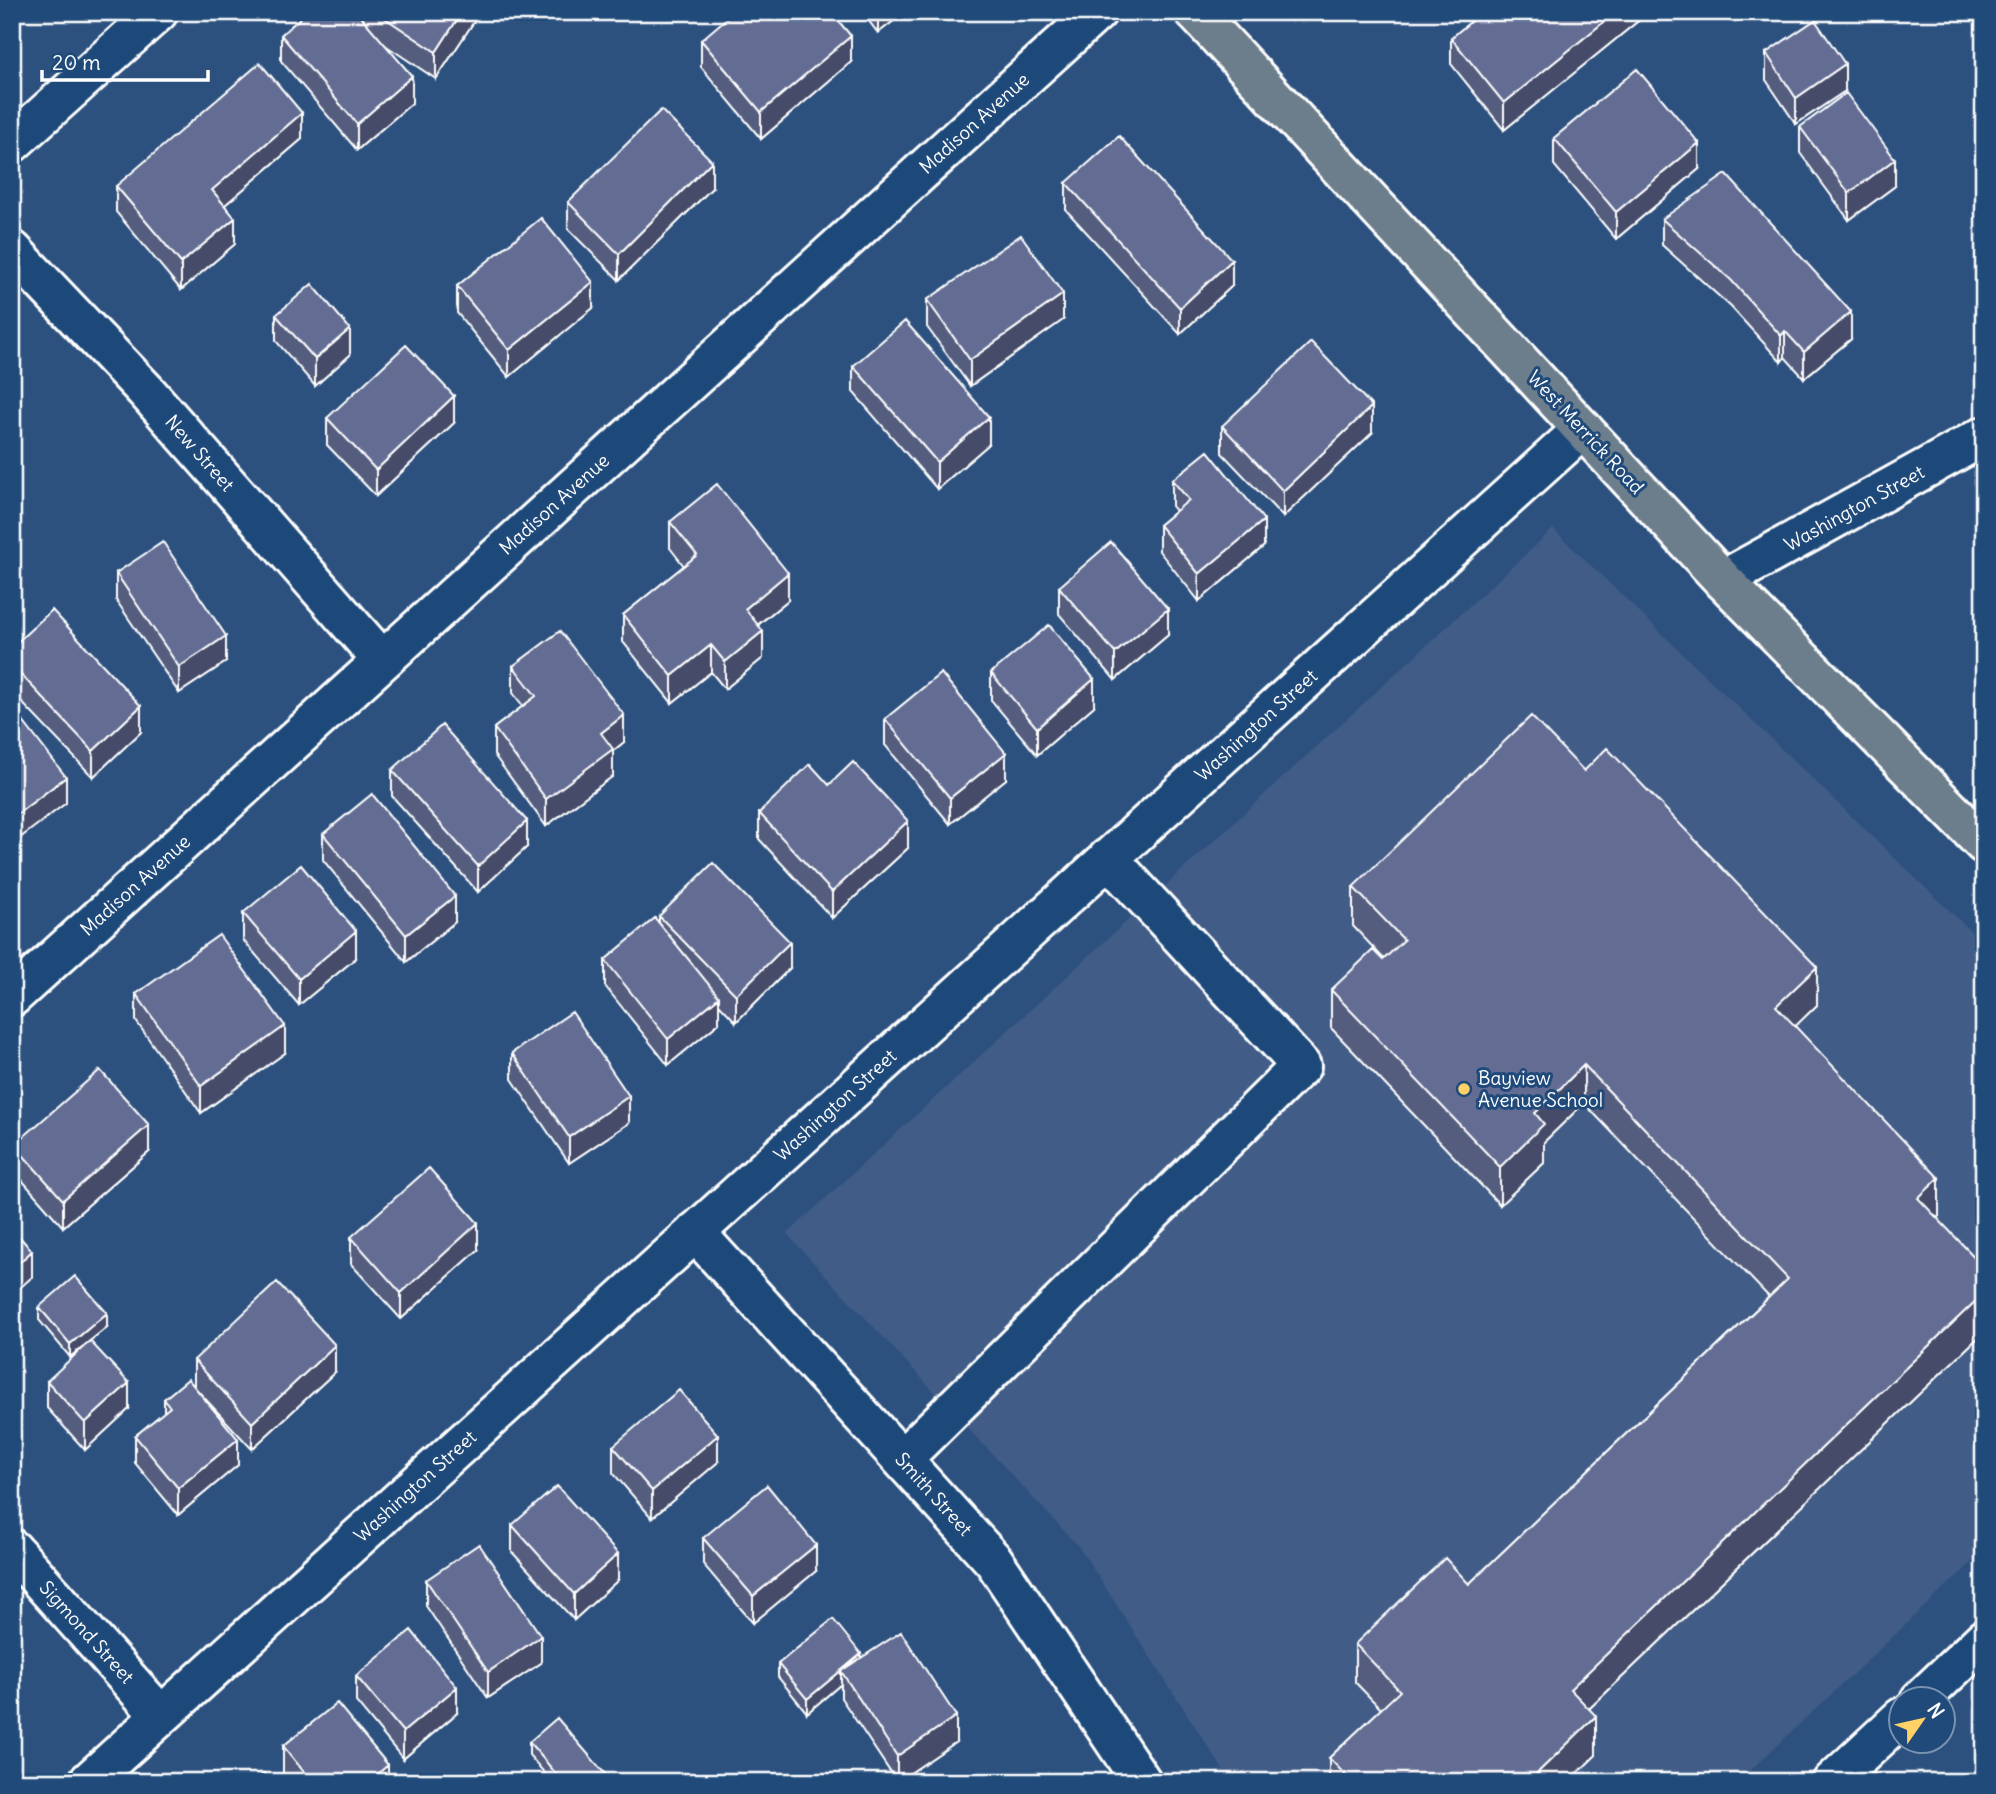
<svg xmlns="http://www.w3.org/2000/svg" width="1996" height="1794" viewBox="0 0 1996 1794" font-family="Delius,sans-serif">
<rect width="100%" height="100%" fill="#2d517f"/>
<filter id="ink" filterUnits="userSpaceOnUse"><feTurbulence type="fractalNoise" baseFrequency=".0143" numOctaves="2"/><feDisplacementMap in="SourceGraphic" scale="14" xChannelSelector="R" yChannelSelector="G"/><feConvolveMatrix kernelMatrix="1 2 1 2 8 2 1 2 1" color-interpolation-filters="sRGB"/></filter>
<g filter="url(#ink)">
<path fill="#415c87" d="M1553,529L1984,944V1551L1738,1782H1231L1079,1547L787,1234Z"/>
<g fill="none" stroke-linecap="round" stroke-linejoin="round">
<g stroke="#fff" stroke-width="44">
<path id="minor" d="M12,143L158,12
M12,250L146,391L382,660
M1723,580L1984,436
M12,997L1097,12
M695,1232L994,1561L1142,1782
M902,1459L1301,1066L1108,858
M12,1549L161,1716
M1920,1700L1984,1639
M88,1782L1583,429
M1832,1782L1902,1717"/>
</g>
<g stroke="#fff" stroke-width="44">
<path id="major" d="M1195,12L1723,580L1984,844"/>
</g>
<use href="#minor" stroke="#1f4a7a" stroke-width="38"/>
<use href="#major" stroke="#6c7d8b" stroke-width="38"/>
</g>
<path fill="#555d7e" stroke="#fff" stroke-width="2" d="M307,12H475V20L436,79L385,45L412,103L357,150L281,61V35Z
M862,12H905L878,33Z
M1643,12V17L1504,130L1451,64V38Z
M1977,12H1984V22Z
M701,40L851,62L761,139L701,67Z
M1766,53L1845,91L1796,124L1766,80Z
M1800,127L1895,186L1849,220L1800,153Z
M1984,127V156L1983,154V128Z
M1554,138L1699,169L1616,239L1554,165Z
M302,139L225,205L235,244L181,290L116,212V186Z
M1066,183L1232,286L1180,334L1066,210Z
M712,188L619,280L568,229V202Z
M1662,219L1851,339L1804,378L1785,357L1781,362L1731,307L1662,245Z
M457,286L593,308L509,377L457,313Z
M927,300L1063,320L970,386L927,327Z
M276,315L350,355L315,386L276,341Z
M853,366L989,444L937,489L853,392Z
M327,418L454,423L376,496L327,445Z
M1222,426L1372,433L1283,517L1222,453Z
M1172,480L1264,546L1199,601L1159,551V525L1176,511L1172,506Z
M670,522L788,600L758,625L763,658L725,689L711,672L672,703L623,642V615L684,566L670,548Z
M116,573L226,662L179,693L116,600Z
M1059,587L1168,635L1115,680L1059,614Z
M12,647L141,732L93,777L12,692Z
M513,666L624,742L613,751V776L546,826L494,755V728L523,706L513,693Z
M991,673L1094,706L1037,755L991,700Z
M885,719L1006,779L950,824L885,745Z
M392,770L527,847L478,892L392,796Z
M1584,771L1817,1005L1795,1026L1939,1216L1937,1218L1984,1332L1589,1709L1596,1755L1568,1782H1329V1758L1381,1709L1355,1682V1644L1469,1584L1769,1297L1584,1103L1544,1142V1163L1500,1205L1331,1028V990L1384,959L1353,926V887Z
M829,785L908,848L832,918L759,839V813Z
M323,834L455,922L406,962L323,860Z
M243,913L356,958L299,1005L243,940Z
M659,916L790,968L736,1022L719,1004V1023L668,1065L605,986V960L659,924Z
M136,994L285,1053L201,1113L136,1021Z
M512,1053L629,1123L569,1163L512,1079Z
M14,1145L149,1152L63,1227L14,1171Z
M351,1237L478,1250L401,1319L351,1264Z
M39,1307L107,1327L70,1357L39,1320Z
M194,1360L335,1372L252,1449L196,1389L238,1465L178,1515L135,1463V1436L164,1413V1399L194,1386Z
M47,1381L129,1409L85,1450L47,1408Z
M613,1446L718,1462L652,1518L613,1473Z
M512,1525L618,1580L574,1620L512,1552Z
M703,1538L816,1571L753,1623L703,1564Z
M426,1580L541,1663L488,1698L426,1606Z
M861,1658L956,1742L897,1782L841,1698V1684L807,1713L778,1677V1664Z
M356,1676L457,1713L403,1759L356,1702Z
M529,1742L612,1782H552L529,1755Z
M283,1746L388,1782H291L283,1773Z"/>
<path fill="#454c67" stroke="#fff" stroke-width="2" d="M462,12H475V20L436,79V52Z
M878,12H905L878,33Z
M1616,12H1643V17L1504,130V103Z
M851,36V62L761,139V112Z
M1845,64V91L1796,124V98Z
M412,76V103L357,150V124Z
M302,113V139L212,216V190Z
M1699,143V169L1616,239V212Z
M1895,159V186L1849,220V193Z
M712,161V188L619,280V254Z
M235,218V244L181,290V263Z
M1232,260V286L1180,334V308Z
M593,282V308L509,377V350Z
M1063,294V320L970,386V360Z
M1851,312V339L1804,378V352Z
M350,329V355L315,386V359Z
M1785,331V357L1781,362V336Z
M454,396V423L376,496V470Z
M1372,406V433L1283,517V491Z
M989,417V444L937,489V462Z
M1264,520V546L1199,601V574Z
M788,573V600L745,635V609Z
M1168,609V635L1115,680V653Z
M763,631V658L725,689V662Z
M226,636V662L179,693V667Z
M711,645V672L672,703V676Z
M1094,679V706L1037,755V728Z
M141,706V732L93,777V751Z
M624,715V742L613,751V776L546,826V799L601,733Z
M1006,753V779L950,824V798Z
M66,777V803L12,844V818Z
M527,821V847L478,892V866Z
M908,821V848L832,918V892Z
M455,896V922L406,962V935Z
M356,931V958L299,1005V979Z
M790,942V968L736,1022V995Z
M1817,967V1005L1776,1045V1006Z
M719,997V1023L668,1065V1039Z
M285,1026V1053L201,1113V1086Z
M1584,1065V1103L1544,1142V1163L1500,1205V1167L1535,1113Z
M629,1096V1123L569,1163V1137Z
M149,1125V1152L63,1227V1200Z
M1939,1178V1216L1918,1237V1198Z
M478,1223V1250L401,1319V1293Z
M32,1251V1277L12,1295V1269Z
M1984,1293V1332L1570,1727V1689Z
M107,1313V1327L70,1357V1344Z
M335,1345V1372L252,1449V1423Z
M129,1383V1409L85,1450V1423Z
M718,1435V1462L652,1518V1491Z
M238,1439V1465L178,1515V1488Z
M816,1545V1571L753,1623V1596Z
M618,1554V1580L574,1620V1594Z
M541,1636V1663L488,1698V1672Z
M861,1654V1668L841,1671V1684L807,1713V1699Z
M457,1687V1713L403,1759V1732Z
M956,1716V1742L897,1782V1756Z
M1596,1716V1755L1568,1782H1528Z
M388,1765V1782H368Z"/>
<path fill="#636c93" stroke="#fff" stroke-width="2" d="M307,12H357L412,76L357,124L281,35Z
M376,12H462L436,52Z
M734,12H831L851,36L761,112L701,40Z
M1482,12H1616L1504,103L1451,38Z
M1815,20L1845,64L1796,98L1766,53Z
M260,63L302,113L212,190L235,218L181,263L116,186Z
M1637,69L1699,143L1616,212L1554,138Z
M1846,93L1895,159L1849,193L1800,127Z
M661,110L712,161L619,254L568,202Z
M1119,136L1232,260L1180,308L1066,183Z
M1726,174L1851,312L1804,352L1785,331L1781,336L1731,280L1662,219Z
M541,218L593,282L509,350L457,286Z
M1021,235L1063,294L970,360L927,300Z
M312,284L350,329L315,359L276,315Z
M905,321L989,417L937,462L853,366Z
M1311,342L1372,406L1283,491L1222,426Z
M406,345L454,396L376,470L327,418Z
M1208,451L1264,520L1199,574L1159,525L1189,500L1172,480Z
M717,484L788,573L745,609L763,631L725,662L711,645L672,676L623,615L697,555L670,522Z
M163,542L226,636L179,667L116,573Z
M1111,542L1168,609L1115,653L1059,587Z
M52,610L141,706L93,751L12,665V647Z
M1049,625L1094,679L1037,728L991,673Z
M560,631L624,715L601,733L613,749L546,799L494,728L536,696L513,666Z
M941,673L1006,753L950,798L885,719Z
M12,707L66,777L12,818Z
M1531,716L1584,771L1607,748L1817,967L1776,1006L1939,1178L1918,1198L1984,1267V1293L1570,1689L1596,1716L1528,1782H1352L1329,1758L1400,1691L1355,1644L1445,1558L1469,1584L1788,1279L1584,1065L1535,1113L1544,1124L1500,1167L1331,990L1373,950L1383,960L1404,940L1353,887Z
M442,725L527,821L478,866L392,770Z
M853,762L908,821L832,892L759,813L810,764L829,785Z
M372,794L455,896L406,935L323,834Z
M713,863L790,942L736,995L659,916Z
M301,865L356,931L299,979L243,913Z
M655,918L719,997L668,1039L605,960Z
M219,935L285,1026L201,1086L136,994Z
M572,1012L629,1096L569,1137L512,1053Z
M100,1070L149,1125L63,1200L14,1145Z
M429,1168L478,1223L401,1293L351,1237Z
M12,1228L32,1251L12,1269Z
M75,1276L107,1313L70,1344L39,1307Z
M277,1282L335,1345L252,1423L194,1360Z
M90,1341L129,1383L85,1423L47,1381Z
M188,1379L238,1439L178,1488L135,1436L170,1407L164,1399Z
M679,1390L718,1435L652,1491L613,1446Z
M767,1485L816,1545L753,1596L703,1538Z
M557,1486L618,1554L574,1594L512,1525Z
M479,1544L541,1636L488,1672L426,1580Z
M833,1619L861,1654L807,1699L778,1664Z
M411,1630L457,1687L403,1732L356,1676Z
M901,1632L956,1716L897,1756L841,1671Z
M337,1703L388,1765L368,1782H312L283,1746Z
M557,1718L612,1782H563L529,1742Z
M264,1773L270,1782H252Z"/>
</g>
<circle fill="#ffd166" stroke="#1f4a7a" stroke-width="2.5" cx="1464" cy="1089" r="7"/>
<g text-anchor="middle" stroke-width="6" stroke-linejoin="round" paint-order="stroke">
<g font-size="19" fill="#fff" stroke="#1f4a7a">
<text transform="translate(974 123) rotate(-42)" y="7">Madison Avenue</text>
<text transform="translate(1586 432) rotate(47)" y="7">West Merrick Road</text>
<text transform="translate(200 453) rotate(49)" y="7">New Street</text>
<text transform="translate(554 504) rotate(-42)" y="7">Madison Avenue</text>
<text transform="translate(1854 508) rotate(-29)" y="7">Washington Street</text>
<text transform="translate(1256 725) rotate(-42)" y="7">Washington Street</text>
<text transform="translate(135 885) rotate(-42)" y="7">Madison Avenue</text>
<text transform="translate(835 1105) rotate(-42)" y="7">Washington Street</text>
<text transform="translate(415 1486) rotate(-42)" y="7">Washington Street</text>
<text transform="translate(934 1494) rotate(48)" y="7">Smith Street</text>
<text transform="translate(87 1632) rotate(48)" y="7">Sigmond Street</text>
</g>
<g font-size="19" fill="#fff" stroke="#1f4a7a" text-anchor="start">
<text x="1478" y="1085">Bayview<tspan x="1478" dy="22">Avenue School</tspan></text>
</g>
</g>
<rect width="1996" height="1794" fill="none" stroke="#1f4a7a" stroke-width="42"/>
<rect x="21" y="21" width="1954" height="1752" fill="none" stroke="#fff" stroke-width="2.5" filter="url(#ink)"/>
<g transform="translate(1922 1720) rotate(56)"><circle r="33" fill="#1f4a7a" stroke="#7992af" stroke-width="2"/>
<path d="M0-5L12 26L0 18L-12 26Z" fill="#ffd166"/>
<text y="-10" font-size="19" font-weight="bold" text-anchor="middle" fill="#ffffff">N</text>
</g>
<path d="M42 70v10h166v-10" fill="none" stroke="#ffffff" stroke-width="3.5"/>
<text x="52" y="70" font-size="21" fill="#ffffff" stroke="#1f4a7a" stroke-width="5" paint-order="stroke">20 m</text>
</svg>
